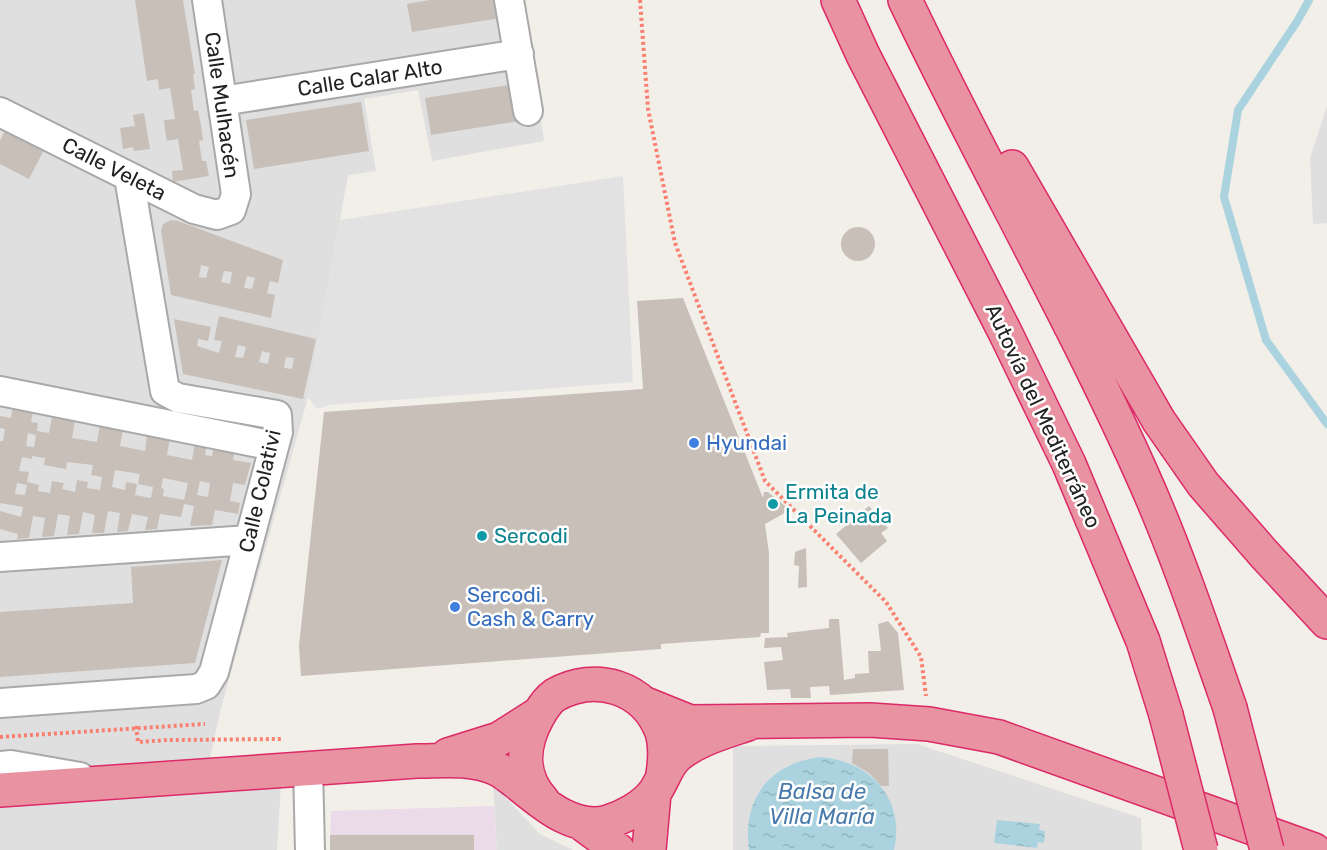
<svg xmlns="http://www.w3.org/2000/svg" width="1327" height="850" viewBox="0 0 1327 850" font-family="Rubik,sans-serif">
<defs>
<pattern id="water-ripples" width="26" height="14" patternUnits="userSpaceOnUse" patternTransform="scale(1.5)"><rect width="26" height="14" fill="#aad3df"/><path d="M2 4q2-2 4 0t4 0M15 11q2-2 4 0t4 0" fill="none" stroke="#92b5bf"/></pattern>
</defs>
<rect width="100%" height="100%" fill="#f2efe9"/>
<path fill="#e0dfdf" d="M0,0H524L544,141L432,161L418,90L364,99L376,171L348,175L308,397L221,708L204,786L281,785L277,850H0Z
M1327,106V223L1313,224L1310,158Z
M917,744L1141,818L1142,850H733V746Z
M493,784L540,834L573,850H497Z"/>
<path fill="#ebdbe8" d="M494,806L497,850H330L331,811Z"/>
<path fill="#e2e2e2" d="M623,176L633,382L329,405L317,409L308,397L340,220Z"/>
<path fill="url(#water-ripples)" d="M821,757C870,761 906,799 894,850H749C742,799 769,763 821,757Z
M997,820L1040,824L1039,830L1045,831L1044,843L1038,842L1037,848L994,843Z"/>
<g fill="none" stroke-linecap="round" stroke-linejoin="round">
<path stroke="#aad3df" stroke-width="8" d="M1309,0L1298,20L1238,110L1224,197L1266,340L1327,424"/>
</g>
<path fill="#c7bfb8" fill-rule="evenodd" d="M135,0H183L195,74H193L195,89L191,90L194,111L198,110L201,125L203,140L199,141L202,161H206L209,176L173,182L172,171L183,170L178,139L167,141L165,130L164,120L175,119L170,88L159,90L158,79L147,81Z
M430,0H498L501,18L412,32L407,4Z
M514,84L520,121L431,135L425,98Z
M361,102L369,151L254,169L246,120Z
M144,113L150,149L134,151L133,147L123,149L120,128L135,126L133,115Z
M6,128L45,148L29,179L0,164V141Z
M171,220L178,221L283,260L278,283L270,281L267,293L275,295L271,318L171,295L161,231L163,224ZM201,265L209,267L206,278L199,277ZM224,271L232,272L230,284L221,282ZM247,276L255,278L252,289L244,288Z
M841 244a17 17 0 1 1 34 0a17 17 0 1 1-34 0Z
M683,298L763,498L764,492H768L790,510L765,524L769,553V633H761L760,637L661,644V649L301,676L299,646L324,412L643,389L637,301Z
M219,316L316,339L303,399L183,374L174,319L211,327L208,341L198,339L197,346L219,353L222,341L214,340ZM238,345L246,347L243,358L235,357ZM262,351L270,353L268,364L259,362ZM286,357L294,358L292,369L284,368Z
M13,403L34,407L31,422L38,423L37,431L49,433L53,411L76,415L72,438L97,442L101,419L124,424L120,446L145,451L148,428L171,432L167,455L192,460L196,437L208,439L205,455L212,456L215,440L236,444L233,460L251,463L245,485L233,483L230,501L240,503L238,514L215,510L212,525L190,526L194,506L184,504L181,517L160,514L157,529L145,530L148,517L132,514L128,531L117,532L120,513L108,511L104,533H92L95,515L83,512L79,534L67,535L70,516L58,514L54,536L42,537L45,518L33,516L29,538L17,539L18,534L0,529V511L21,517L23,507L0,503V441H3L5,429L0,428V416L11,418ZM28,433L36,435L34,447L26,446ZM32,456L45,458L44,465L66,469L67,462L93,465L91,475L102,477L100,490L87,488L88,482L77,480L75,492L62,489L64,483L52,481L50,493L38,491L39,485L27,482L29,472L19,471L22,457L32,459ZM115,470L140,474L138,484L153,487L151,498L135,495L137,484L126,482L125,490L112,487ZM163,478L188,483L184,500L163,496L164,489L161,488ZM200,481L210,483L208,497L197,495ZM17,483L27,485L25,495L15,494Z
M869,506L888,528L881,533L887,541L861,563L836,534Z
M806,548L807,587L798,588L799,566L794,565L795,552Z
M222,560L195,663L0,677V612L133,603L131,567Z
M829,619H839L844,680L855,678V674L869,673L868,651H881L878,624L888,621L898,633L904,690L830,695L829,686L810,687L811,698H791L790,689L767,690L764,662L783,660L781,647L764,648L765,638L788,637L787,633L829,628Z
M853,749H888L889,786H881L869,773L852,763Z
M330,835H474V850H330Z"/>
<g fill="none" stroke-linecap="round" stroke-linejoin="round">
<g stroke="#a9a9a9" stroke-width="32">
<path id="minor" d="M509,0L528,111
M222,101L519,54
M0,112L194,209L217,215L231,210L236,194L207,0
M0,391L274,446
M0,557L249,540
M0,703L196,689L206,685L214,672L278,432L277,415L178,398L165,391L129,177
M0,766L11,765L80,777
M308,768L310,850"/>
</g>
<g stroke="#dc2a67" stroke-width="36">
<path id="highway" d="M838,0L863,55L1005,332L1069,464L1143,641L1166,715
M905,0C980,158 1068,310 1140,470C1175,547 1202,628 1230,708
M1012,167L1159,421L1203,484L1264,554L1327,622
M643,703L690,722L870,720L929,724L999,737L1314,850
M448,755L499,739L540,713
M0,790L417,761C442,761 473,757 497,769C504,772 510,778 516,782C541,802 573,832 608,822C624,817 643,807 654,793C663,781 666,765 678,755C699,738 728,731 753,722
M543,801C519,775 522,745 538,716C542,709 549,699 555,695C596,672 645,687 662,732C666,745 665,761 663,774
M581,823L618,850
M649,850L654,793"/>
</g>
<path stroke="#fa8072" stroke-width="4" stroke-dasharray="3 3" stroke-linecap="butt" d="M640,0L648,109L675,243L765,481L886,602L921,657L926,696
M136,726L138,742L168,740L283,739
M0,737L205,724"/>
<use href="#minor" stroke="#fff" stroke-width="28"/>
<use href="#highway" stroke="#e892a2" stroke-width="33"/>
<g stroke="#dc2a67" stroke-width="36" stroke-linecap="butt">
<path id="highway-bridge" d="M1230,708L1267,850
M1166,715L1201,850"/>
</g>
<use href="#highway-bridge" stroke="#e892a2" stroke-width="33"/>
</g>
<g fill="#3f7fe0" stroke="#fff" stroke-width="2">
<circle cx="694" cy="443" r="6"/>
<circle cx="455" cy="607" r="6"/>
</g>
<g fill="#0f9aa8" stroke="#fff" stroke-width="2">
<circle cx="773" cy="504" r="6"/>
<circle cx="482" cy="536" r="6"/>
</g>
<g text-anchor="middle" stroke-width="5" stroke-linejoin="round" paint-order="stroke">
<g font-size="21" fill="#222" stroke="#fff">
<text transform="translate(370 78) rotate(-9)" y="7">Calle Calar Alto</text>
<text transform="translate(222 105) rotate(82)" y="7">Calle Mulhacén</text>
<text transform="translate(114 169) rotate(27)" y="7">Calle Veleta</text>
<text transform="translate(1043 416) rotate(65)" y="7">Autovía del Mediterráneo</text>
<text transform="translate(260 491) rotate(-77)" y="7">Calle Colativi</text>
</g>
<g font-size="21" fill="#366cbe" stroke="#fff" text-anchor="start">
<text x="706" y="450">Hyundai</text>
<text x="467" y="602">Sercodi.<tspan x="467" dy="24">Cash &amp; Carry</tspan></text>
</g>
<g font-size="21" fill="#0d838f" stroke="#fff" text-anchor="start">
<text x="785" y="499">Ermita de<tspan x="785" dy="24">La Peinada</tspan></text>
<text x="494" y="543">Sercodi</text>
</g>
<g font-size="22" font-style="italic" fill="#4a7aab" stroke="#fff">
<text x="822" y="799">Balsa de<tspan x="822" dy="25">Villa María</tspan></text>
</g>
</g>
</svg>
